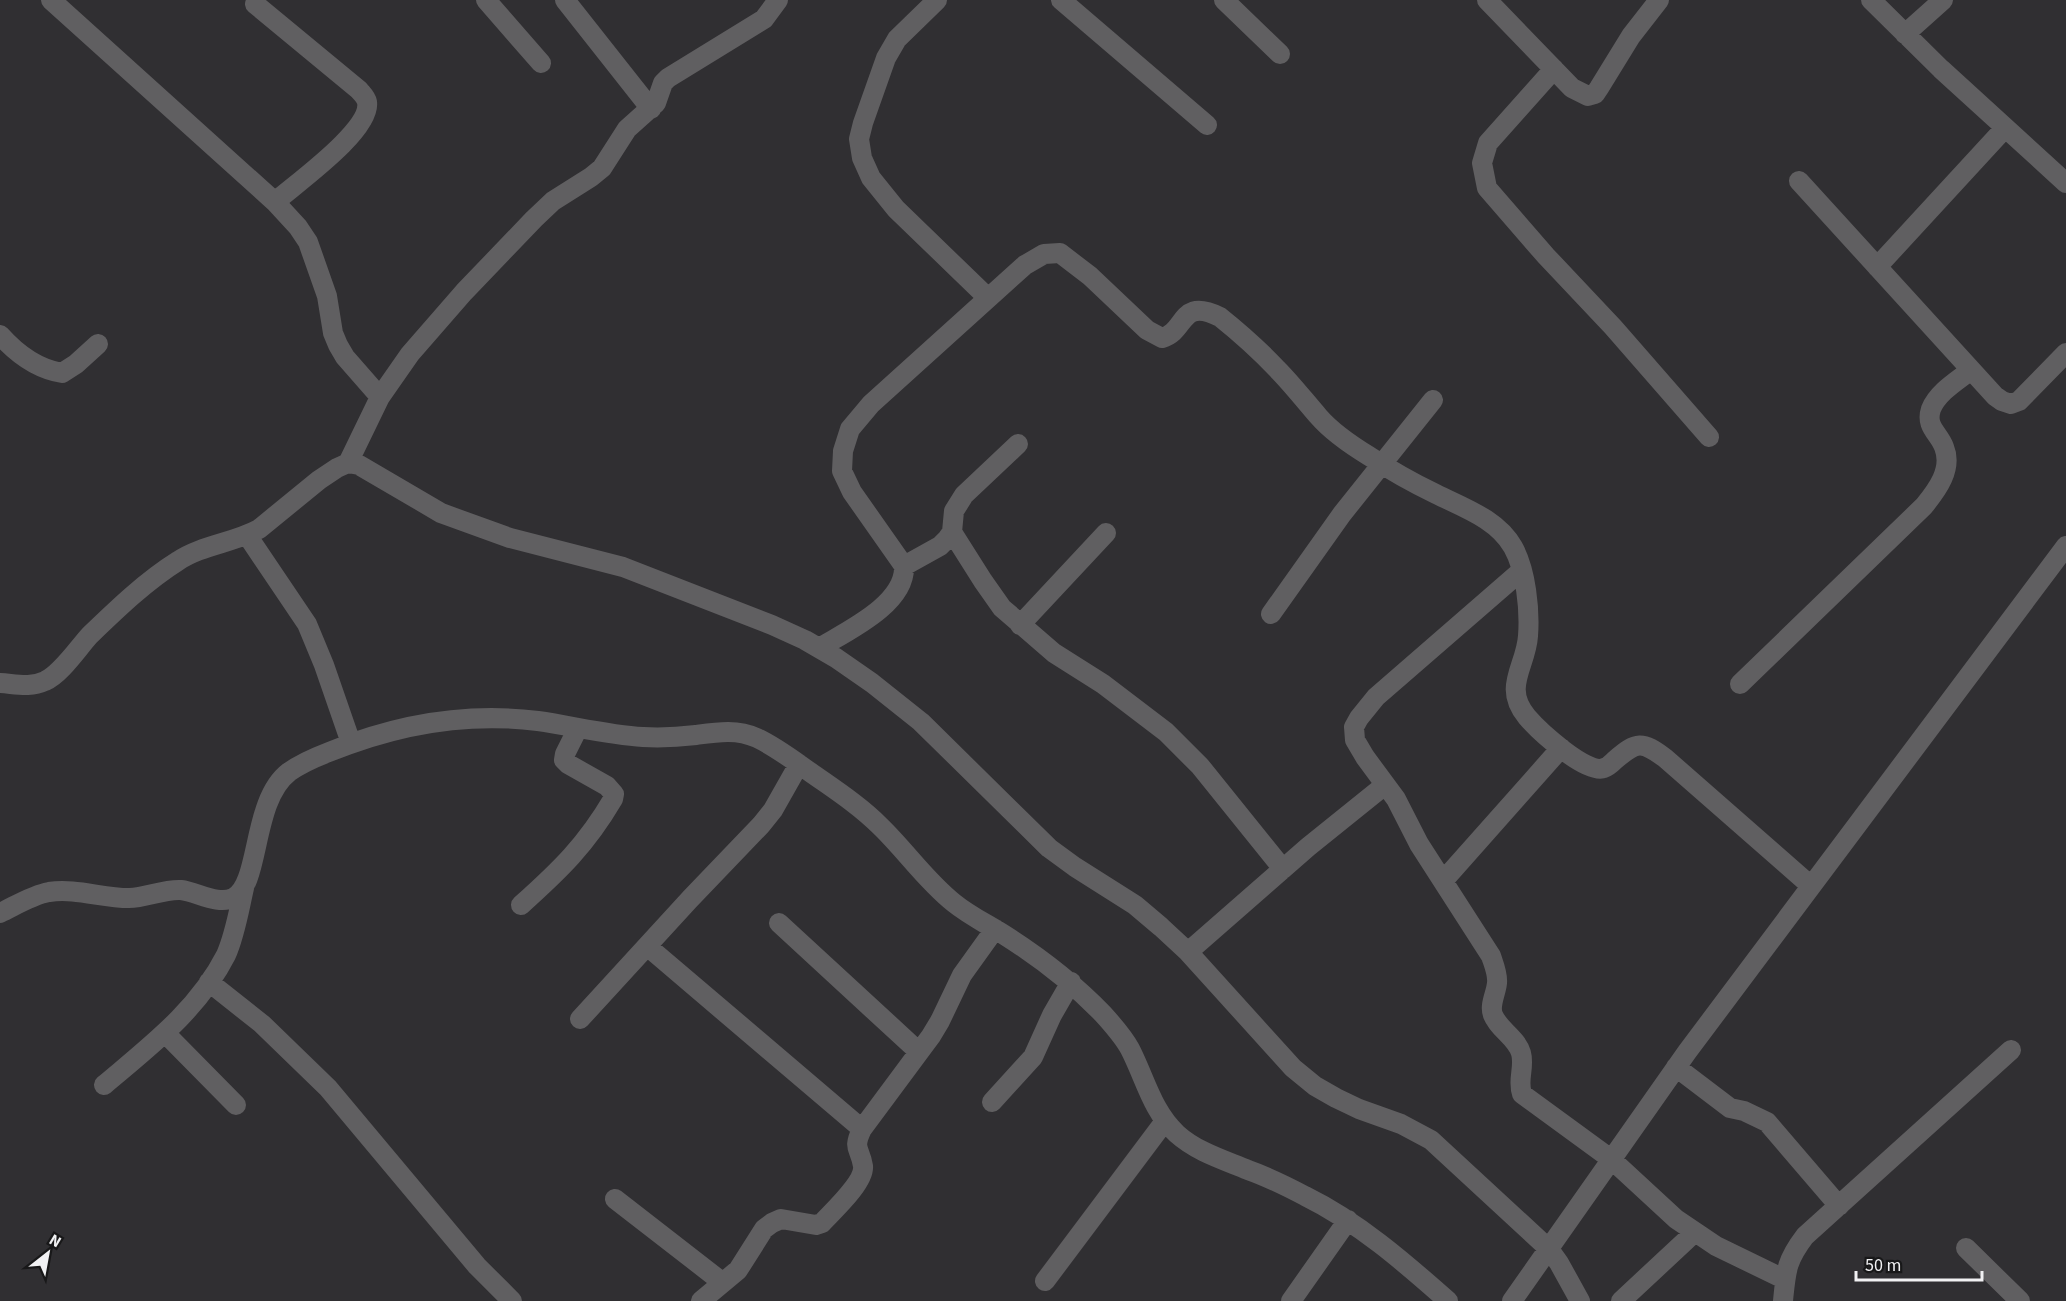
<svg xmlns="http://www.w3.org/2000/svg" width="2066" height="1301" viewBox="0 0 2066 1301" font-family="'Source Sans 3',sans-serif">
<rect width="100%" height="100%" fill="#302f32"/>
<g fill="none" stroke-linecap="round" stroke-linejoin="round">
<path stroke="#605f61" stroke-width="20" d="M51,0L275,202L298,227L308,242L327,296L333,333L338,345L345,357L380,397
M486,0L541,63
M565,0L651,109
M937,0L897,39L886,58L863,123L859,139L862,158L871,178L896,209L987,297
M1061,0L1207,125
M1224,0L1280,54
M1487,0L1572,88L1588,96L1595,94L1599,88L1631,36L1659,0
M1871,0L1941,69L2066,183
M255,4L359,90C362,94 366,97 367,102C372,130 295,184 275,202
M1905,34L1943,0
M1554,69L1488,143L1482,163L1487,188L1546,256L1613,327L1709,437
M1799,181L1995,396L2002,401L2011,404L2019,401L2066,353
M1877,267L2005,128
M0,335C16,353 37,369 62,373L76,364L98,344
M348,463L380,397L410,354L464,292L534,219L553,201L591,177L602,168L627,129L656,103L663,83L668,78L764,19L778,0
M952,532L983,581L1002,608L1054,653L1103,684L1166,732L1200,766L1283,869
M247,535L307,624L324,665L351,743
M904,566L940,546L947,539L952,532L954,511L964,495L1018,444
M1521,571L1376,697L1359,718L1354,727L1355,740L1365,757L1396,799L1419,844L1491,956C1494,965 1498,974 1497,983C1496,994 1489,1005 1493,1015C1499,1030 1516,1037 1521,1053C1525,1067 1517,1080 1522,1094L1611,1159L1676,1219L1716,1246L1784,1279
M1271,614L1342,514L1433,400
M1020,625L1106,533
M819,648C847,631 906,604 904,566L852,492L842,471L843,451L850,429L871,404L1025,265L1044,254L1060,253L1090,276L1147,330L1162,338C1187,331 1179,297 1220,317C1240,333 1260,351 1277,369C1292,384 1305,401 1319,417C1333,433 1351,445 1369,456C1390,470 1413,483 1436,494C1464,508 1497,519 1513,547C1526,570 1530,610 1528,636C1526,667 1502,687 1527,717C1539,731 1587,775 1604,768C1608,767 1612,763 1615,760C1637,741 1642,741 1665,758L1811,886
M0,683C16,684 30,688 45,681C61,674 78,648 90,635C117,609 146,581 178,561C202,545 233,543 259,529L319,480L337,468L348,463L359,465L441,513L510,538L623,567L772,625L805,640L836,658L872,683L921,722L1049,848L1075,867L1135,905L1161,927L1188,952L1293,1068L1315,1086L1336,1098L1359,1109L1401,1124L1431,1140L1549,1249L1559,1263L1580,1301
M1740,684L1924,506C1937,490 1953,469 1944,447C1939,433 1925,427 1931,409C1938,392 1957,381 1971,370
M1443,881L1561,748
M521,905C560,870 586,845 613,799L614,794L607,786L568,764L564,760L565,754L578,728
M0,913C15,906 32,895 49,892C76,888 102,898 129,898C146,898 163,889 181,890C197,892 218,905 233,898C261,885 251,801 289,772C300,764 316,757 329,752C395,725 466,712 538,721C573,726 608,735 643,737C661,738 679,737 696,735C718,732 737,729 757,738C776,747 793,760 810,772C834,789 859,805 880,826C906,851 926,881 954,903C970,916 989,925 1006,936C1042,959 1074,984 1103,1014C1113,1025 1123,1036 1130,1049C1145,1078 1152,1111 1177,1134C1197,1152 1224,1160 1248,1170C1268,1177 1286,1186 1305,1196C1358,1222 1404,1262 1448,1301
M779,923L919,1052
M647,946L862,1129
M1188,952L1308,847L1385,785
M209,982L262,1024L328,1088L477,1266L512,1301
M580,1019L690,899L761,825L773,810L799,764
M165,1033L236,1105
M1676,1067L1730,1108L1744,1111L1767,1122L1839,1206
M104,1085C150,1046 198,1010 226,955C235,935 239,910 244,888
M992,1102L1033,1057L1052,1015L1071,982
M615,1199L722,1282
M1966,1248L2020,1301
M1045,1281L1165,1121
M701,1301L738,1270L764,1229L772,1223L781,1219L816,1225L822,1223C833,1211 865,1182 863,1166C860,1147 852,1150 862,1129L931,1036L940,1021L962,975L995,929
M1291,1301L1348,1220
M1512,1301L1687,1052L2066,546
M1621,1301L1695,1232
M1783,1301C1786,1271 1786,1261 1805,1236L2011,1050"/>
</g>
<g transform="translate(48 1253) rotate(31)" stroke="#181819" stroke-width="4.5" paint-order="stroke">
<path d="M0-4.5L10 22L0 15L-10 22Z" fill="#f1f1f3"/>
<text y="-9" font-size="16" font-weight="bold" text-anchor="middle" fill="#f1f1f3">N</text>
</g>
<path d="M1856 1271v9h126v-9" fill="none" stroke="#f1f1f3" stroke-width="3"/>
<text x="1865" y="1271" font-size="18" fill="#f1f1f3" stroke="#181819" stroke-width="4.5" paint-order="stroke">50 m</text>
</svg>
